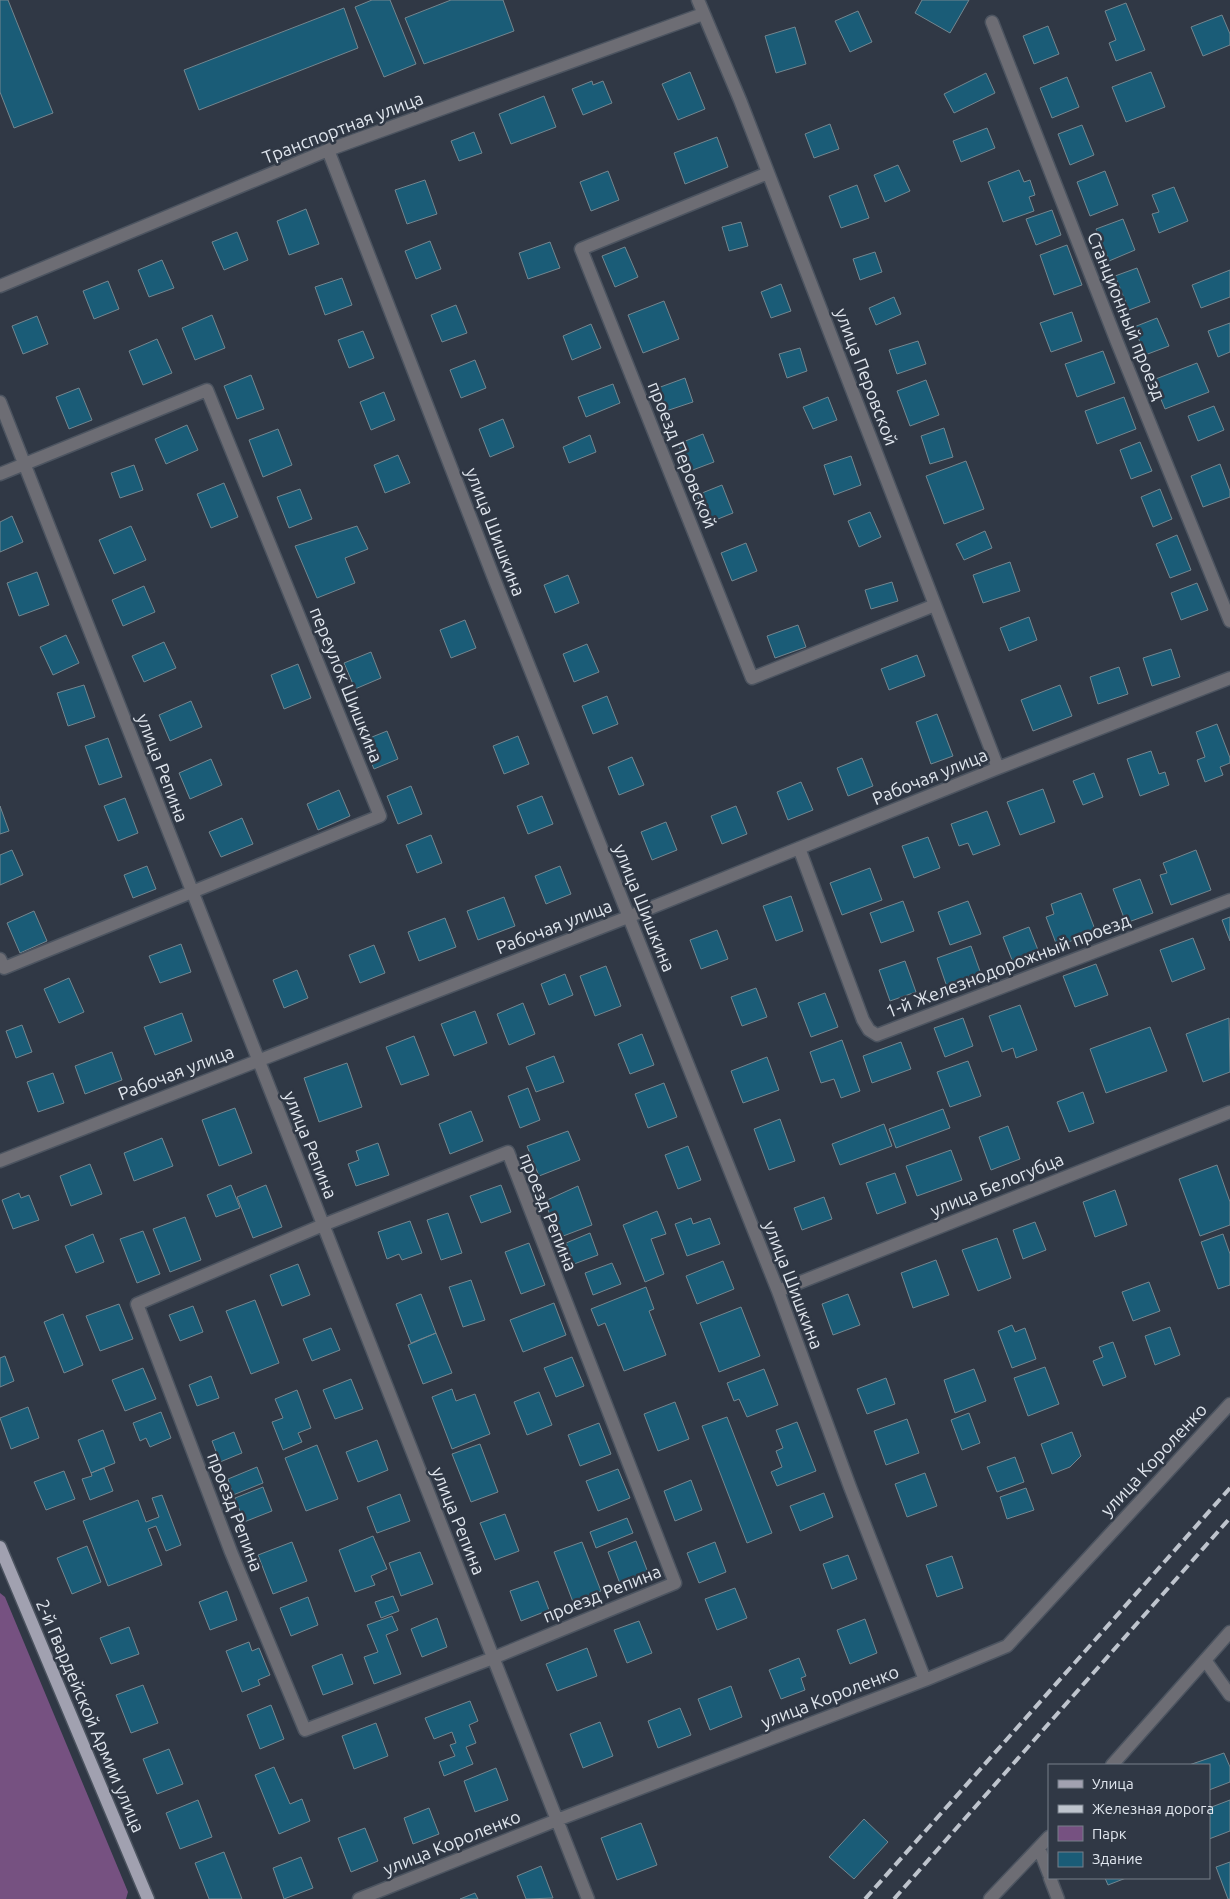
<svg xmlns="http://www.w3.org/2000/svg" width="1230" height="1899" viewBox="0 0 1230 1899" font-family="Ubuntu,sans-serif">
<rect width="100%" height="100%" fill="#303845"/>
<path fill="#765181" d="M0,1593L5,1597L128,1892L126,1899H0Z"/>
<path fill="#1a5c77" stroke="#74868f" d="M0,0H8L53,113L14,128L0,92Z
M372,0H390L416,64L384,77L355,7Z
M451,0H503L514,31L424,64L405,18Z
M922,0H969L950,33L915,13Z
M1126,3L1145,50L1116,61L1109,43L1116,40L1105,11Z
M344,8L358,48L199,110L184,70Z
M858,11L872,42L850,52L835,21Z
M1222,15L1230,34V45L1203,56L1191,27Z
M1048,26L1059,54L1034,64L1023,36Z
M795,27L806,64L776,73L765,36Z
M690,72L705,109L678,120L662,84Z
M1151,72L1165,107L1126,122L1112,87Z
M986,73L995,93L954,113L944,94Z
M1067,77L1079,107L1052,118L1040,88Z
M592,81L593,85L603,81L612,103L583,115L572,89Z
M544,96L556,127L511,144L499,114Z
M830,124L839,149L814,158L805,134Z
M1082,125L1094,155L1070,165L1058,134Z
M987,128L995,148L961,162L953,141Z
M474,132L482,153L459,161L451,141Z
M717,137L728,167L685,184L674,153Z
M898,165L910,191L885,202L874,175Z
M1019,170L1024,182L1030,180L1035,195L1029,197L1034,211L1003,222L988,182Z
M608,171L619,200L591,211L580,182Z
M1105,171L1118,205L1090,216L1077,182Z
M425,180L437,214L407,224L395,190Z
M857,185L869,218L841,228L829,196Z
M1174,187L1188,221L1159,233L1152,214L1159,212L1152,195Z
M306,209L319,244L289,255L277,221Z
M1052,210L1061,235L1036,245L1026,219Z
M1123,219L1135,250L1109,261L1096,229Z
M741,222L748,246L729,251L722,227Z
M237,232L248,260L224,270L212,242Z
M430,241L441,269L416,279L405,251Z
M550,242L560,268L528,279L519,253Z
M1067,245L1082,285L1054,295L1040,255Z
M625,247L638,277L615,287L602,256Z
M875,252L882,272L860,280L853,259Z
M162,260L174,288L149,297L138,270Z
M1137,268L1150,302L1129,310L1115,276Z
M1230,270V297L1201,308L1192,285Z
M342,278L352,305L325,315L315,287Z
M108,281L119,309L94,319L83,291Z
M781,284L791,311L771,318L761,292Z
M894,297L901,314L876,325L869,308Z
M664,301L679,339L643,353L628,315Z
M456,305L467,333L442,342L431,315Z
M1072,312L1082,341L1051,352L1040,323Z
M212,315L225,348L195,360L182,328Z
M37,316L48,344L23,354L12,326Z
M1157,318L1169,346L1145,355L1134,327Z
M1230,323V352L1218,357L1208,331Z
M591,324L601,348L572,360L563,336Z
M363,331L374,358L349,368L338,340Z
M157,339L172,373L143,385L129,351Z
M918,341L926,364L897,374L889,350Z
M800,348L807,371L787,378L779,354Z
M1103,351L1115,383L1077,397L1065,364Z
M475,360L486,388L461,398L450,370Z
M1197,363L1209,392L1165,409L1153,380Z
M251,375L264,409L237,419L224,386Z
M685,378L693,402L663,412L655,389Z
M926,380L939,415L910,426L897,391Z
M613,384L620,403L586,417L578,397Z
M79,388L92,420L69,429L56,397Z
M384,392L395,420L371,430L360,402Z
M828,397L837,420L813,429L803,407Z
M1124,397L1136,429L1097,444L1085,411Z
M1214,406L1224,430L1198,441L1188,416Z
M503,419L514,447L490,457L479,429Z
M187,425L198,450L166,464L155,439Z
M944,428L953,457L930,464L921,436Z
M278,429L292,465L263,477L249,440Z
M703,434L714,462L690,471L678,444Z
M590,435L596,452L569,463L563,447Z
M1140,442L1152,471L1131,479L1120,450Z
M398,455L410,483L385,493L374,465Z
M851,456L861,485L834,495L824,465Z
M966,461L984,509L944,524L926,476Z
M1220,464L1230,491V497L1203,507L1191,476Z
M134,465L143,490L120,498L111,473Z
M224,483L238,517L211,528L197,494Z
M722,485L733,513L708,523L697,495Z
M300,489L312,519L289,528L277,497Z
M1160,489L1172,519L1153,527L1141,497Z
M870,512L881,537L859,547L848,521Z
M12,516L23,542L0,552V522Z
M131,526L146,560L114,574L99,540Z
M357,526L368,549L345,558L355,583L317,598L295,546Z
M985,531L992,548L964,560L956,544Z
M1177,535L1191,570L1170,578L1156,544Z
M746,543L757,571L732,581L721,553Z
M1010,562L1020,591L983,603L973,575Z
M37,572L49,605L19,616L7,583Z
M568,575L579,603L555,613L544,585Z
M892,582L898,601L871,609L865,590Z
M1197,583L1208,610L1181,620L1171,593Z
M144,586L155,612L123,626L112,600Z
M1029,617L1037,640L1009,651L1000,628Z
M465,620L476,648L451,658L440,630Z
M798,625L806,647L775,658L767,636Z
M66,635L79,663L53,675L40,647Z
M164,642L176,668L144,682L132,656Z
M587,644L599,672L574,682L563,654Z
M1171,649L1180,677L1152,686L1143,658Z
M371,652L381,678L355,689L344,663Z
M917,655L925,676L889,690L881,669Z
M298,664L311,698L284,709L271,675Z
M1119,667L1128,694L1098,704L1090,677Z
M84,685L95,717L68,726L57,693Z
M1060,685L1072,716L1033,731L1021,700Z
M607,696L618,724L593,734L582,706Z
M191,701L202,727L170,741L159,715Z
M937,714L953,756L931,764L916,722Z
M1217,724L1230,758V763L1220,767L1223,775L1205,782L1197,760L1205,757L1196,732Z
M387,731L398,759L374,769L362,741Z
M518,736L529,764L504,774L493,746Z
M108,738L122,777L99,785L85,746Z
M1151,751L1159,774L1165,772L1169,785L1140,796L1127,759Z
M632,757L644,785L619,795L608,767Z
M862,758L873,786L848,796L837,768Z
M211,759L222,785L190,799L179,773Z
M1094,773L1103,797L1083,805L1073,781Z
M801,782L813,810L788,820L777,792Z
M411,786L422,814L398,824L387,796Z
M1043,789L1055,822L1020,835L1007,802Z
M339,790L350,816L318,830L307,804Z
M542,796L553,824L528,834L517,806Z
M125,798L138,833L118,841L104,806Z
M0,806L9,831L0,834Z
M736,806L747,834L722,844L711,816Z
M987,811L1000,845L973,855L968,843L959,846L951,824Z
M242,818L253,844L221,857L209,832Z
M666,822L677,850L652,860L641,832Z
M431,835L442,863L417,873L406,845Z
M928,837L940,868L914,878L902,846Z
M12,850L23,875L0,885V855Z
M1196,850L1211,890L1171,905L1160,875L1167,873L1163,863Z
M147,866L156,889L133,898L124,875Z
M560,866L571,894L546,904L535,876Z
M870,868L882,900L842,915L830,883Z
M1140,879L1153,913L1126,923L1113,889Z
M1081,893L1096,932L1057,946L1046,917L1054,914L1051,904Z
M791,896L803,931L776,941L763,906Z
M504,897L515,926L478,940L467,911Z
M903,901L914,931L881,943L870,913Z
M968,901L981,934L950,945L938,912Z
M34,911L47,941L20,953L7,923Z
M1230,917V941L1222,920Z
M445,918L456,947L419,961L408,932Z
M1029,927L1040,955L1014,965L1003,937Z
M717,930L728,959L701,969L690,940Z
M1193,938L1205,969L1172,982L1160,950Z
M181,944L191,972L160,983L149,956Z
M374,945L385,973L360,983L349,955Z
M971,946L981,974L947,987L937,958Z
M905,961L916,992L890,1001L879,970Z
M1096,964L1108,995L1075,1007L1063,976Z
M606,966L621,1006L595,1016L580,976Z
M297,970L308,998L284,1008L273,980Z
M565,974L573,995L549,1005L541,984Z
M69,978L84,1012L59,1023L44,989Z
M756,988L767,1017L742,1026L731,997Z
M825,993L838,1027L811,1037L798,1003Z
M523,1003L535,1034L509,1045L497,1014Z
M1020,1005L1037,1050L1016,1058L1013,1048L1002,1052L989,1016Z
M475,1011L487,1043L454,1056L441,1024Z
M182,1013L192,1041L155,1055L144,1027Z
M963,1018L973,1046L945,1057L934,1028Z
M1229,1018L1230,1072L1203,1082L1186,1034Z
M22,1025L32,1052L16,1058L6,1031Z
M1150,1027L1167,1071L1106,1093L1090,1049Z
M642,1034L654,1065L630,1074L618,1044Z
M414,1036L429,1075L401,1085L386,1047Z
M842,1040L860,1091L841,1098L834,1079L821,1083L810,1052Z
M901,1042L911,1069L872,1083L863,1056Z
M112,1052L122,1080L85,1094L75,1066Z
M554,1056L564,1082L536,1092L526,1067Z
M767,1057L779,1090L743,1103L731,1071Z
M968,1061L981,1096L950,1107L937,1072Z
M347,1063L362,1107L319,1122L304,1078Z
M53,1073L64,1103L38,1112L27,1082Z
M664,1083L677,1117L648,1128L635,1094Z
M528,1088L540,1120L520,1128L508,1096Z
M1083,1092L1094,1123L1069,1132L1057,1102Z
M235,1108L252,1153L219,1166L202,1120Z
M943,1109L950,1128L896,1148L889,1129Z
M471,1111L483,1141L450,1154L439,1124Z
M780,1119L795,1161L769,1170L754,1129Z
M884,1124L892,1146L840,1165L832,1144Z
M1008,1126L1020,1159L991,1170L979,1137Z
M568,1131L580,1160L539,1176L527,1146Z
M162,1138L173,1166L134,1181L124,1153Z
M378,1143L389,1175L356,1186L348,1164L359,1160L356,1151Z
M688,1146L701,1180L678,1189L665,1155Z
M951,1150L962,1180L917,1196L906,1166Z
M90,1164L102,1194L71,1206L60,1176Z
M1217,1165L1230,1202V1225L1200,1236L1179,1179Z
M895,1173L906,1203L877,1214L866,1183Z
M231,1185L240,1208L216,1217L207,1195Z
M266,1185L282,1227L253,1238L237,1197Z
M501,1185L511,1212L481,1223L470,1196Z
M578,1186L592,1225L558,1238L545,1201Z
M1115,1190L1127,1225L1095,1237L1083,1202Z
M19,1193L21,1198L29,1195L39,1220L13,1229L2,1200Z
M824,1197L832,1219L802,1230L794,1208Z
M657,1211L666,1234L651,1239L664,1274L645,1282L623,1225Z
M448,1213L462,1253L441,1260L427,1220Z
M185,1217L201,1260L170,1272L153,1229Z
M691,1218L693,1224L710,1218L720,1244L687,1256L675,1224Z
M410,1221L422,1253L402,1260L399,1254L387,1259L378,1232Z
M1035,1222L1046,1250L1023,1259L1013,1230Z
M143,1231L160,1274L137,1283L120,1239Z
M590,1233L598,1255L574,1264L566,1243Z
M93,1234L104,1262L76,1273L65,1246Z
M1223,1234L1230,1254V1285L1218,1289L1201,1242Z
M997,1238L1011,1278L978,1291L962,1250Z
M529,1243L545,1285L521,1294L505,1252Z
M936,1260L949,1295L913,1308L901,1273Z
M723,1261L734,1289L697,1304L686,1276Z
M612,1263L621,1284L593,1295L585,1273Z
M298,1264L310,1295L282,1306L270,1275Z
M471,1280L485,1320L463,1327L449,1287Z
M1149,1282L1160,1311L1133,1321L1122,1292Z
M646,1287L654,1309L649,1311L666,1355L624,1371L605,1323L598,1326L591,1309Z
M421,1294L436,1333L411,1343L396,1304Z
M848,1294L860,1325L833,1335L822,1304Z
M255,1300L279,1363L251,1374L226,1311Z
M554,1303L566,1335L523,1352L510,1320Z
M119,1304L133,1339L100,1351L86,1316Z
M193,1306L203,1332L180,1341L169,1315Z
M741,1307L760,1356L719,1372L700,1323Z
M63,1314L83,1365L64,1373L44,1322Z
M1012,1325L1015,1332L1025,1328L1036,1359L1012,1368L998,1331Z
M1170,1327L1180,1355L1155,1365L1145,1336Z
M331,1328L340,1350L312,1361L303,1339Z
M436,1333L452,1373L423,1384L408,1345Z
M1113,1342L1126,1377L1103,1386L1093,1361L1103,1357L1099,1347Z
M5,1356L14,1381L0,1387V1358Z
M572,1357L584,1386L556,1397L544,1368Z
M1045,1367L1059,1404L1028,1416L1014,1378Z
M143,1368L156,1399L125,1411L112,1380Z
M764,1369L778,1405L747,1417L739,1399L734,1401L727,1383Z
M974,1369L986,1401L955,1413L944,1380Z
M211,1376L219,1398L197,1406L189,1385Z
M886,1378L895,1404L867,1414L857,1389Z
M351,1379L363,1409L335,1419L323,1390Z
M452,1389L456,1401L475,1394L490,1434L452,1449L432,1397Z
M297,1390L311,1428L298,1433L302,1442L283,1450L272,1422L283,1418L275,1399Z
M539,1392L552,1425L527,1435L514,1402Z
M675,1402L689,1439L658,1451L644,1414Z
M28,1407L39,1438L11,1449L0,1418Z
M161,1412L171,1438L150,1447L146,1438L140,1441L133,1423Z
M969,1413L980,1443L962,1450L951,1420Z
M727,1417L772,1533L747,1543L702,1426Z
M907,1419L919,1453L886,1465L874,1431Z
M797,1422L816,1471L777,1486L771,1472L782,1467L776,1451L783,1448L776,1430Z
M599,1423L611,1454L580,1466L568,1435Z
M103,1430L115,1463L91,1473L78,1440Z
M234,1432L242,1453L220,1462L212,1441Z
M1072,1432L1081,1456L1070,1467L1052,1474L1041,1444Z
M377,1440L388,1470L358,1482L346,1452Z
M480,1444L498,1492L471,1502L452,1454Z
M317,1445L338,1499L306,1511L285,1458Z
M1015,1457L1024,1482L997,1492L987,1467Z
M257,1467L263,1483L233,1495L228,1479Z
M104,1468L113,1491L90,1500L82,1479L92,1476L91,1473Z
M618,1469L630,1498L598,1511L586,1481Z
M64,1471L75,1499L46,1510L34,1482Z
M925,1473L937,1506L907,1517L895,1484Z
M691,1480L702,1510L675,1521L664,1491Z
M263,1487L272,1511L244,1522L235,1498Z
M1026,1488L1034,1510L1007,1519L1000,1497Z
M824,1493L833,1517L800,1531L790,1506Z
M400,1494L410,1521L377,1533L367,1507Z
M162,1495L181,1545L166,1551L156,1526L148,1529L162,1565L108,1586L83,1521L138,1500L146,1522L159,1517L152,1498Z
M505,1514L519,1551L495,1560L480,1523Z
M627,1518L633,1533L596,1548L590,1532Z
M373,1536L387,1569L371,1576L375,1585L355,1592L339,1550Z
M636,1541L650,1578L622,1589L608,1552Z
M292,1542L307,1581L273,1594L258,1555Z
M582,1542L601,1591L573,1602L554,1552Z
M715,1542L726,1572L699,1583L687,1553Z
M87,1546L101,1582L72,1594L57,1558Z
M420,1552L433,1584L401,1596L389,1563Z
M848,1555L857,1579L832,1589L823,1564Z
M952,1556L963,1588L937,1597L926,1565Z
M538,1581L549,1610L521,1621L510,1591Z
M735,1588L747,1618L717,1630L705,1599Z
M227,1591L237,1620L210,1630L199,1602Z
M393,1596L399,1611L381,1618L375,1602Z
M308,1597L318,1625L291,1636L280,1608Z
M392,1616L398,1630L386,1635L401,1674L374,1684L364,1657L378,1652L367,1625Z
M437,1618L447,1647L422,1657L411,1629Z
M865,1619L877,1653L850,1664L837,1630Z
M639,1621L652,1653L627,1663L614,1630Z
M129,1627L139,1654L111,1664L100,1638Z
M249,1642L252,1651L259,1648L270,1675L258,1680L260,1685L242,1692L226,1651Z
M587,1648L597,1676L557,1691L546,1664Z
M342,1654L353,1684L323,1695L312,1666Z
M799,1658L806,1676L801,1678L805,1690L781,1699L769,1670Z
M143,1685L158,1723L131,1733L116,1695Z
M731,1686L742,1717L710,1730L698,1699Z
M470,1701L478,1721L469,1725L476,1743L466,1747L473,1764L444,1776L439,1762L455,1756L450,1745L456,1743L452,1732L434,1739L425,1718Z
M271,1705L284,1739L260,1749L247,1715Z
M680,1708L691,1735L658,1748L648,1721Z
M600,1722L613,1756L583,1768L570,1734Z
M376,1723L388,1756L354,1769L342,1736Z
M169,1749L183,1784L157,1794L143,1759Z
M1224,1753L1230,1767V1782L1209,1790V1765H1189Z
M274,1767L290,1804L302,1799L310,1821L279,1834L255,1775Z
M496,1768L508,1800L475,1812L464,1781Z
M198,1800L212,1837L180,1849L166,1813Z
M1230,1800V1831L1209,1839V1808Z
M429,1808L439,1834L413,1844L404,1818Z
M864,1819L888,1842L854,1879L829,1857Z
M641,1823L657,1865L617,1880L601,1838Z
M365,1828L378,1861L351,1872L338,1838Z
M224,1852L242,1899H209L195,1863Z
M301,1857L313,1888L284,1899L273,1868Z
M1230,1862V1899H1228L1216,1867Z
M541,1866L553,1898L526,1899L517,1876Z
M1105,1878H1126L1108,1885Z
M475,1893L478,1899H460Z"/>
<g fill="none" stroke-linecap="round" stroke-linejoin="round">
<g stroke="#4c5460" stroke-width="15">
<path id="minor" d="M698,0L740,100L998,768
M992,22L1117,342L1230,621
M328,150L495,581L778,1291L850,1487L925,1680
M768,173L581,249L752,678L935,605
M0,286L328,150L703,14
M0,402L588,1899
M0,474L207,390L380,816L4,968L0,959
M799,848L863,1020L869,1030L877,1035L1230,900
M508,1152L675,1583L493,1658L305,1730L231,1552L137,1304L323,1225Z
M0,1161L628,917L998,768L1230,678
M778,1291L1230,1112
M1205,1660L1230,1695
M1112,1765L1230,1632
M1039,1848L1049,1874
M1050,1878L1058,1899
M359,1899L557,1820L925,1680L1007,1646L1230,1404
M990,1899L1049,1837"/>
</g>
<g stroke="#4c5460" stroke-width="15">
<path id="major" d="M0,1547L148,1899"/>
</g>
<use href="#minor" stroke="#6d6d74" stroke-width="12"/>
<use href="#major" stroke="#a1a1b0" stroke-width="12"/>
<path stroke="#bec4cd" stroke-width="4" stroke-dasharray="10 5" stroke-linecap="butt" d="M865,1899L1230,1488
M894,1899L1230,1518"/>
</g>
<g text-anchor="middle" stroke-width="5" stroke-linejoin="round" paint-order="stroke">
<g font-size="18" fill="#e0e6ee" stroke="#303845">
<text transform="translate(343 128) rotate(-21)" y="6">Транспортная улица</text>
<text transform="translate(1126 316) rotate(68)" y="6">Станционный проезд</text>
<text transform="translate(866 377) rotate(69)" y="6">улица Перовской</text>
<text transform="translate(682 455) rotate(68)" y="6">проезд Перовской</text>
<text transform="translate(495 532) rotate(69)" y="6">улица Шишкина</text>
<text transform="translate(346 685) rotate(68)" y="6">переулок Шишкина</text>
<text transform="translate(162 768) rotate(69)" y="6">улица Репина</text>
<text transform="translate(930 777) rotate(-22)" y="6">Рабочая улица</text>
<text transform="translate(644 908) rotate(68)" y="6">улица Шишкина</text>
<text transform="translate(554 927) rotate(-21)" y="6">Рабочая улица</text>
<text transform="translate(1008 966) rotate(-21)" y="6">1-й Железнодорожный проезд</text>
<text transform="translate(176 1073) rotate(-21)" y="6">Рабочая улица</text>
<text transform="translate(310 1145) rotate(68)" y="6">улица Репина</text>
<text transform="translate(997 1185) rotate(-22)" y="6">улица Белогубца</text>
<text transform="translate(548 1212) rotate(68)" y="6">проезд Репина</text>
<text transform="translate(793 1285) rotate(69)" y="6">улица Шишкина</text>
<text transform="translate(1154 1460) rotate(-47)" y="6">улица Короленко</text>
<text transform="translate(235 1512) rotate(69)" y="6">проезд Репина</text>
<text transform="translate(458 1521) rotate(68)" y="6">улица Репина</text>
<text transform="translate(602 1594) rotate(-22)" y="6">проезд Репина</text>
<text transform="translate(830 1697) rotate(-21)" y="6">улица Короленко</text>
<text transform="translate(90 1716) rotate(67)" y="6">2-й Гвардейской Армии улица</text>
<text transform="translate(452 1843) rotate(-22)" y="6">улица Короленко</text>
</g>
</g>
<rect x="1048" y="1764" width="162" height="115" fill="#303845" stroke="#767e89"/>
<rect x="1058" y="1780" width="25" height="8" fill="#a1a1b0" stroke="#767e89"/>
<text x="1092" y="1789" font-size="15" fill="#e0e6ee">Улица</text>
<rect x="1058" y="1805" width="25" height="8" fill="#bec4cd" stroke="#767e89"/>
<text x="1092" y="1814" font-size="15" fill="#e0e6ee">Железная дорога</text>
<rect x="1058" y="1826" width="25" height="15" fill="#765181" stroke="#767e89"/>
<text x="1092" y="1839" font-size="15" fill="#e0e6ee">Парк</text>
<rect x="1058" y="1852" width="25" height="15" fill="#1a5c77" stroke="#767e89"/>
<text x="1092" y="1864" font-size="15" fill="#e0e6ee">Здание</text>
</svg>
